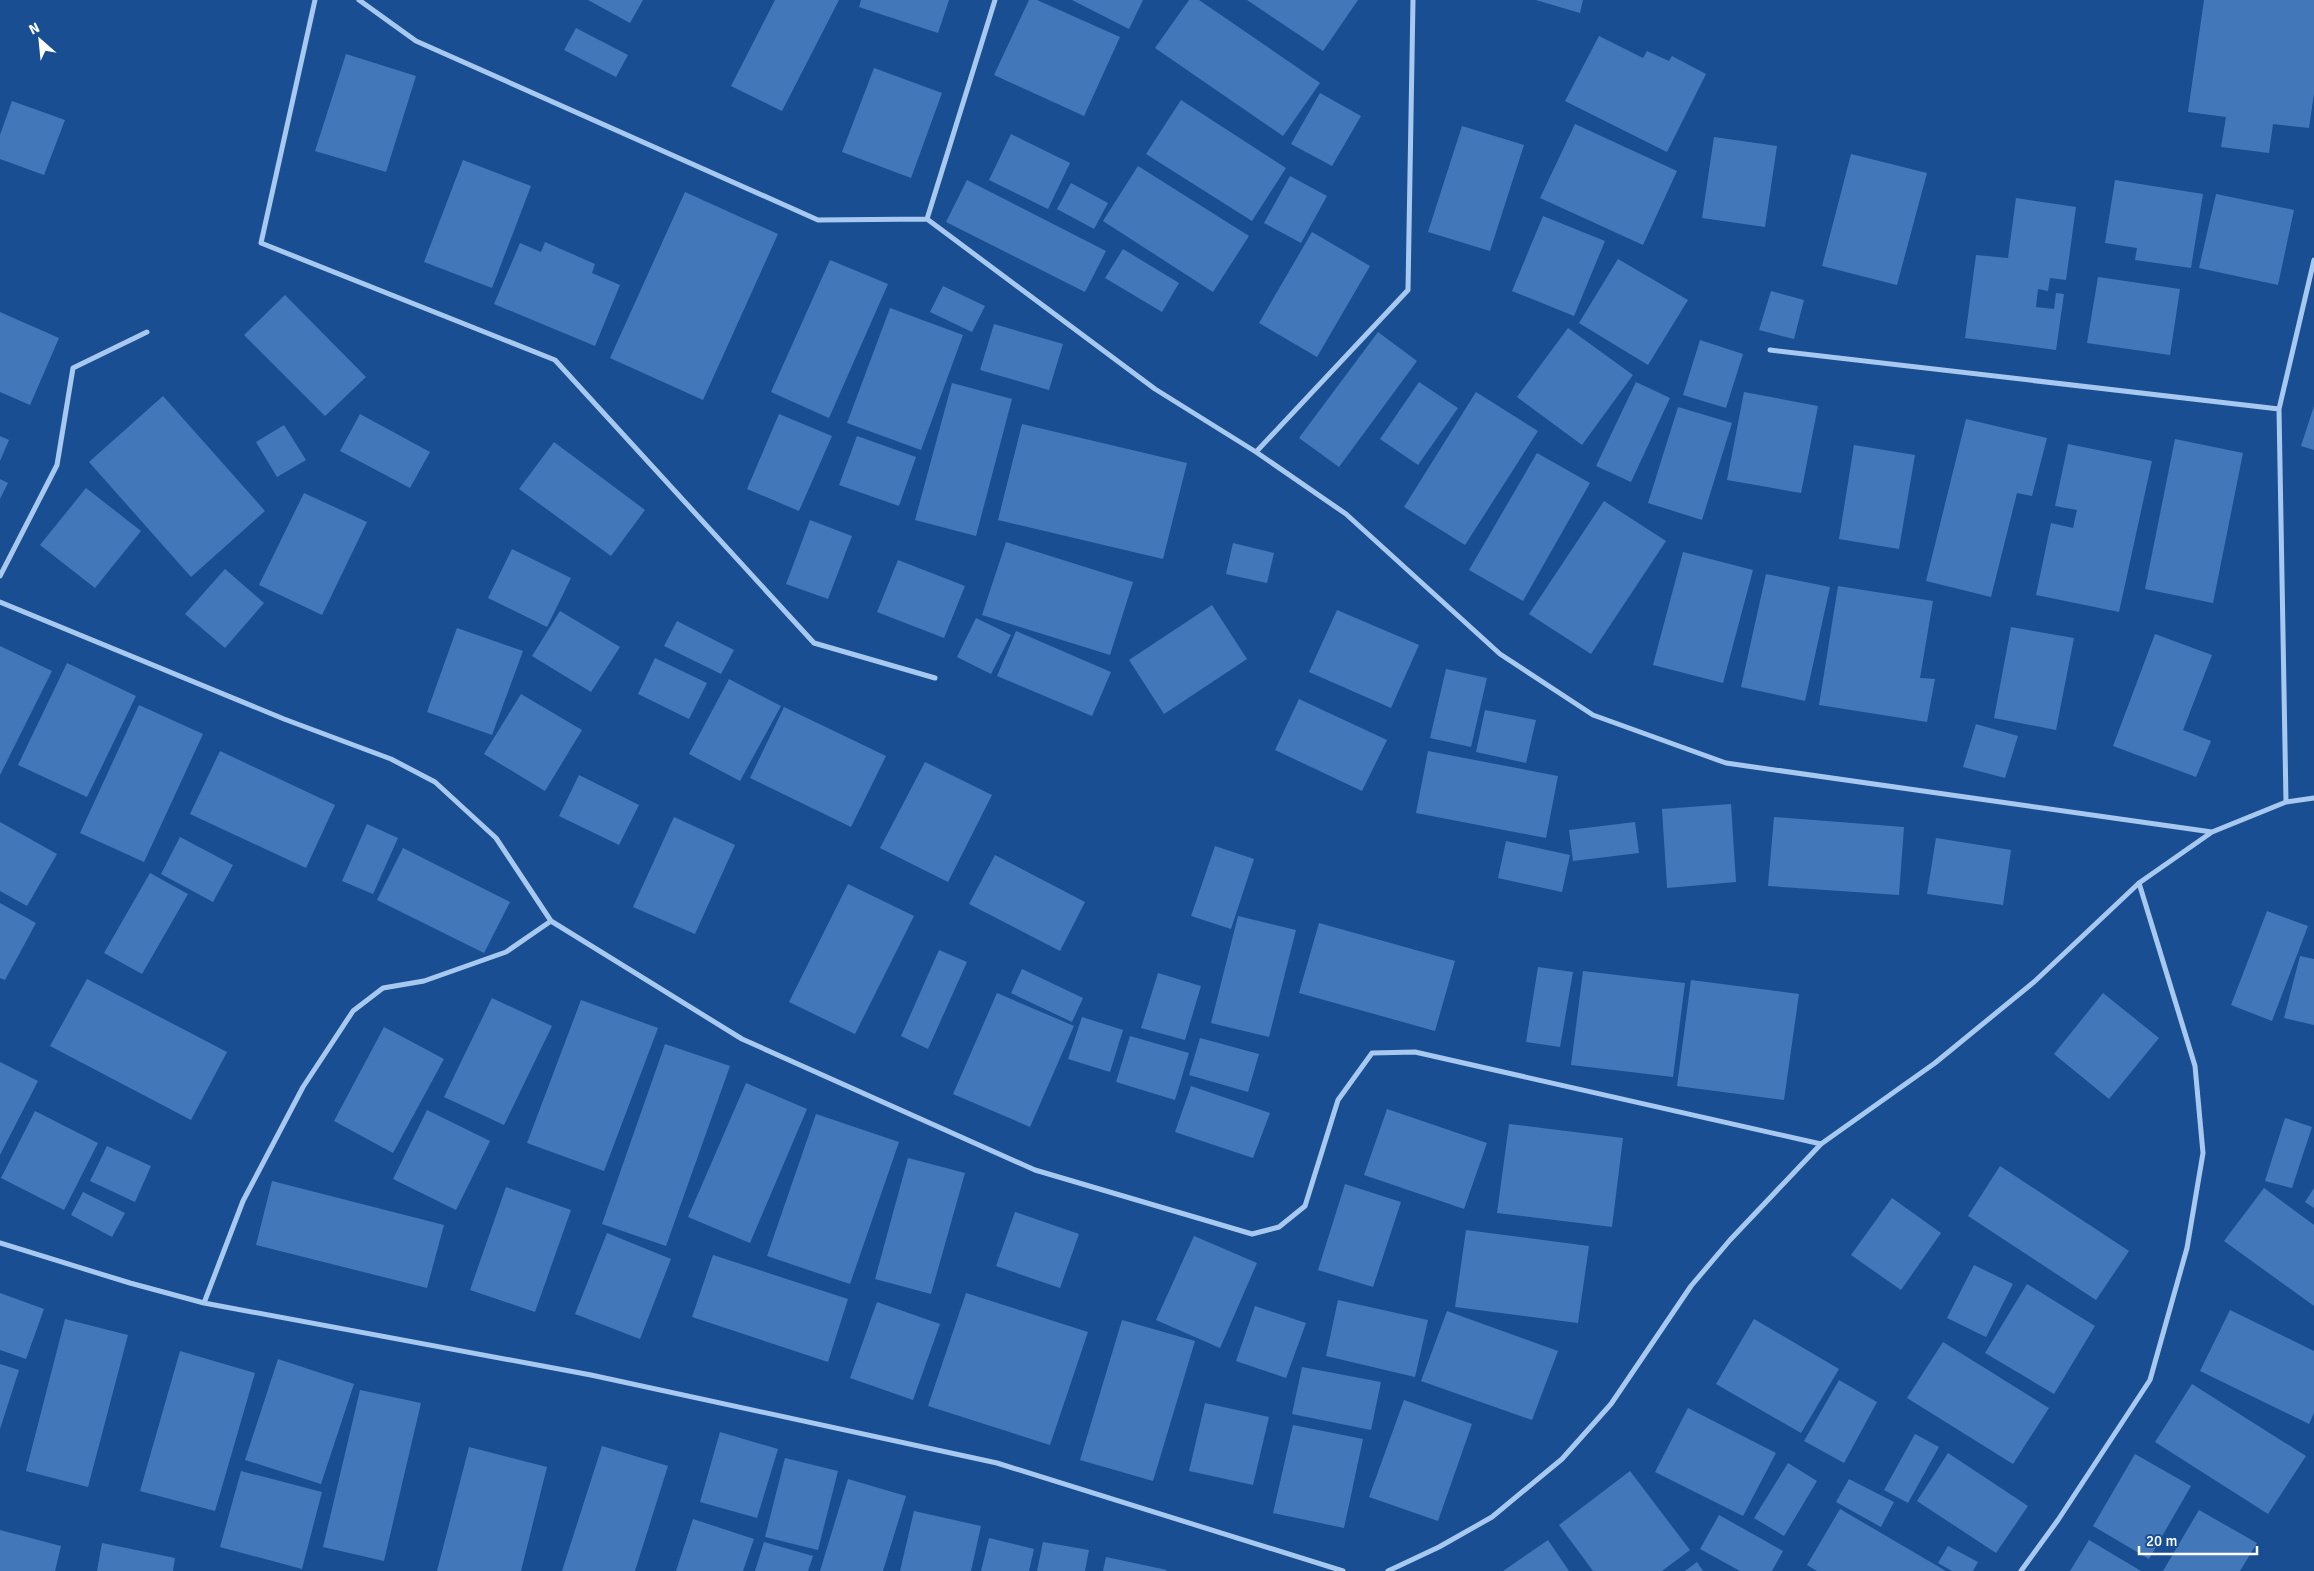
<svg xmlns="http://www.w3.org/2000/svg" width="2314" height="1571" viewBox="0 0 2314 1571" font-family="Signika,sans-serif">
<rect width="100%" height="100%" fill="#194f92"/>
<path fill="#4278b9" d="M588,0H643L630,23Z
M775,0H839L782,111L731,86Z
M861,0H949L938,33L859,7Z
M1029,0H1037L1120,37L1084,116L994,75Z
M1072,0H1143L1129,29Z
M1189,0H1199L1320,83L1283,136L1155,48Z
M1247,0H1358L1323,51Z
M1536,0H1583L1580,13Z
M2204,0H2314V93L2309,128L2273,124L2269,153L2221,147L2226,117L2188,112Z
M576,28L628,55L616,77L564,50Z
M1599,36L1643,58L1647,51L1669,61L1672,56L1706,74L1667,152L1565,101Z
M346,54L416,76L386,172L315,151Z
M874,68L942,93L911,178L842,152Z
M1320,93L1361,116L1332,166L1291,144Z
M1181,100L1286,168L1252,221L1146,154Z
M12,101L65,120L44,175L0,159V135Z
M1575,124L1677,171L1643,245L1540,198Z
M1462,126L1524,145L1490,251L1428,232Z
M1011,134L1070,163L1048,209L989,180Z
M1714,137L1777,146L1765,227L1702,218Z
M1851,154L1927,173L1897,285L1822,266Z
M463,160L531,186L492,288L424,262Z
M1138,166L1249,236L1213,292L1103,221Z
M1290,176L1327,196L1301,243L1264,223Z
M967,180L1106,251L1085,292L946,222Z
M2115,180L2203,194L2191,268L2135,260L2137,248L2105,243Z
M1071,183L1108,203L1094,229L1057,209Z
M685,192L778,234L703,400L610,358Z
M2216,194L2294,210L2278,285L2199,268Z
M2016,198L2076,207L2066,280L2050,278L2048,291L2038,289L2036,307L2054,309L2056,293L2064,294L2056,350L1965,338L1976,255L2008,258Z
M1543,216L1605,241L1574,316L1512,291Z
M1312,232L1370,266L1317,357L1259,323Z
M545,242L595,264L592,273L620,285L595,346L494,304L520,243L541,252Z
M1123,249L1179,283L1162,312L1105,278Z
M1618,259L1688,300L1648,365L1579,323Z
M830,260L888,284L829,418L771,392Z
M2098,277L2180,289L2170,355L2087,343Z
M943,286L985,306L972,332L930,312Z
M1771,291L1804,300L1794,339L1759,330Z
M285,295L366,377L325,416L244,335Z
M890,308L963,335L921,450L847,423Z
M0,312L59,338L30,405L0,392Z
M994,324L1063,344L1049,390L980,370Z
M1568,328L1633,375L1582,445L1517,397Z
M1378,332L1417,361L1339,467L1299,438Z
M1700,340L1743,354L1726,408L1683,395Z
M1419,382L1458,408L1418,465L1380,439Z
M1636,382L1670,398L1631,482L1596,466Z
M952,383L1012,399L976,536L915,520Z
M1476,392L1538,431L1465,545L1404,507Z
M1744,392L1818,406L1801,493L1727,480Z
M163,396L265,511L191,577L89,462Z
M2314,406V450L2301,446Z
M1678,407L1732,423L1702,520L1648,503Z
M360,414L430,452L410,488L340,451Z
M779,414L832,436L799,511L747,489Z
M1966,419L2047,438L2032,496L2017,493L1991,597L1926,581Z
M1022,424L1187,463L1163,559L998,520Z
M284,425L306,460L277,477L256,442Z
M0,436L9,440L0,461Z
M857,436L916,457L899,506L839,485Z
M2175,439L2243,453L2213,603L2145,589Z
M554,442L645,510L611,556L519,489Z
M2068,444L2152,461L2119,612L2036,595L2051,523L2073,528L2077,510L2055,506Z
M1854,445L1915,455L1899,549L1839,539Z
M1537,453L1590,483L1523,601L1469,570Z
M0,479L8,483L0,499Z
M86,488L141,531L95,588L40,545Z
M304,493L367,522L322,615L259,585Z
M1604,501L1666,541L1591,654L1529,614Z
M810,520L852,536L828,599L786,584Z
M1006,542L1133,582L1110,655L982,615Z
M1233,543L1274,553L1267,583L1226,574Z
M512,549L571,578L547,627L488,598Z
M1683,552L1753,570L1723,683L1653,665Z
M898,560L965,586L944,638L877,612Z
M225,569L264,603L225,648L185,614Z
M1766,574L1830,587L1805,701L1741,687Z
M1838,586L1933,601L1920,678L1935,679L1927,722L1819,705Z
M1212,605L1247,659L1164,714L1129,660Z
M1337,610L1419,645L1391,708L1309,672Z
M560,611L620,647L591,692L532,656Z
M976,618L1011,635L991,674L957,657Z
M677,621L734,650L721,674L664,646Z
M2011,627L2074,638L2056,730L1994,718Z
M457,628L523,651L492,735L427,712Z
M1016,631L1111,672L1092,716L997,676Z
M2155,634L2212,655L2183,730L2211,741L2196,777L2113,746Z
M0,646L52,671L0,775Z
M655,658L707,683L689,719L638,694Z
M67,663L136,696L87,797L18,765Z
M1446,669L1487,678L1471,747L1430,738Z
M729,679L781,706L740,781L689,754Z
M521,694L582,730L545,791L484,754Z
M1299,699L1387,740L1362,791L1275,750Z
M139,705L203,734L144,862L80,833Z
M784,707L886,756L851,827L750,778Z
M1485,710L1536,720L1526,763L1476,752Z
M1976,724L2018,736L2005,778L1963,767Z
M220,751L335,805L306,868L190,814Z
M1428,751L1558,776L1546,838L1416,813Z
M925,762L992,795L948,882L880,848Z
M579,775L639,805L619,845L559,816Z
M1731,804L1736,882L1667,888L1662,809Z
M674,817L735,845L695,934L633,907Z
M1774,817L1904,827L1899,895L1768,886Z
M0,822L57,854L27,906L0,891Z
M1635,822L1639,853L1573,861L1569,830Z
M367,824L398,838L373,894L342,881Z
M180,837L233,865L213,902L161,874Z
M1936,838L2011,850L2003,905L1927,894Z
M1506,841L1570,855L1562,892L1498,878Z
M1215,846L1254,859L1231,929L1191,916Z
M403,848L510,902L484,953L377,900Z
M995,855L1085,902L1060,951L969,904Z
M150,873L188,894L142,974L104,953Z
M848,884L914,916L855,1034L789,1002Z
M0,903L36,923L5,980L0,978Z
M2267,911L2308,926L2272,1021L2231,1005Z
M1238,916L1296,930L1269,1037L1211,1023Z
M1319,923L1455,961L1435,1031L1299,993Z
M939,950L967,962L928,1049L901,1036Z
M2300,956L2314,959V1025L2284,1018Z
M1538,967L1573,972L1560,1047L1526,1042Z
M1022,969L1083,998L1072,1022L1011,993Z
M1583,971L1685,983L1673,1077L1571,1065Z
M1158,973L1201,986L1185,1040L1141,1028Z
M87,979L227,1052L191,1120L50,1046Z
M1691,980L1799,994L1784,1100L1677,1086Z
M997,993L1074,1026L1030,1127L953,1094Z
M2103,993L2159,1038L2109,1099L2054,1054Z
M492,998L552,1026L504,1125L444,1097Z
M581,1000L658,1028L604,1171L527,1143Z
M1082,1017L1123,1030L1110,1072L1068,1059Z
M384,1027L444,1059L393,1153L334,1121Z
M1130,1036L1189,1053L1175,1100L1116,1082Z
M1200,1038L1259,1054L1248,1092L1189,1075Z
M665,1044L730,1066L666,1246L602,1224Z
M0,1062L38,1081L0,1155Z
M746,1083L807,1109L750,1243L688,1217Z
M1191,1086L1270,1113L1253,1158L1175,1132Z
M1387,1109L1487,1143L1464,1209L1364,1175Z
M427,1110L490,1141L456,1210L393,1179Z
M35,1111L98,1143L64,1210L1,1178Z
M816,1114L899,1142L850,1284L767,1256Z
M2285,1118L2312,1127L2292,1188L2265,1181Z
M1509,1124L1623,1138L1612,1227L1497,1213Z
M107,1146L151,1166L135,1202L90,1181Z
M908,1158L965,1173L931,1294L875,1279Z
M2000,1166L2129,1251L2096,1300L1968,1216Z
M272,1181L444,1225L427,1288L256,1245Z
M1345,1184L1401,1202L1373,1287L1318,1270Z
M506,1187L571,1210L535,1312L470,1290Z
M2264,1188L2314,1225V1306L2224,1241Z
M2314,1188V1208L2305,1202Z
M83,1192L125,1213L112,1237L71,1215Z
M1892,1198L1941,1233L1901,1290L1851,1255Z
M1015,1212L1079,1234L1060,1288L996,1266Z
M1466,1230L1589,1246L1578,1323L1455,1307Z
M607,1233L671,1259L640,1339L575,1314Z
M1194,1236L1257,1263L1220,1348L1156,1320Z
M713,1255L848,1299L828,1362L692,1317Z
M1974,1265L2013,1284L1986,1337L1947,1318Z
M2027,1284L2095,1326L2054,1394L1985,1353Z
M0,1293L44,1309L26,1359L0,1350Z
M966,1293L1088,1332L1050,1445L928,1406Z
M1338,1300L1428,1320L1415,1377L1326,1356Z
M877,1302L940,1324L913,1400L850,1378Z
M1255,1306L1306,1323L1286,1378L1236,1361Z
M2230,1310L2314,1351V1413L2309,1424L2200,1371Z
M1447,1311L1558,1351L1532,1420L1421,1381Z
M65,1319L128,1335L88,1487L26,1471Z
M1754,1319L1839,1369L1801,1433L1716,1384Z
M1122,1320L1195,1341L1153,1481L1080,1460Z
M1943,1342L2049,1408L2013,1464L1907,1398Z
M180,1351L255,1373L215,1511L140,1491Z
M278,1359L354,1384L321,1484L245,1460Z
M0,1364L19,1370L0,1429Z
M1302,1367L1381,1382L1371,1430L1292,1414Z
M1839,1380L1877,1402L1844,1463L1804,1441Z
M2192,1384L2306,1456L2268,1514L2155,1442Z
M360,1390L421,1403L384,1561L323,1547Z
M1404,1400L1472,1424L1438,1521L1369,1497Z
M1205,1403L1269,1417L1253,1485L1189,1471Z
M1688,1408L1776,1453L1743,1516L1655,1472Z
M1293,1425L1363,1439L1344,1528L1273,1513Z
M720,1432L778,1449L757,1518L700,1502Z
M1915,1434L1939,1447L1908,1503L1884,1490Z
M602,1446L668,1466L635,1571H562Z
M469,1447L547,1467L521,1571H437Z
M1948,1453L2028,1506L1996,1553L1917,1501Z
M2135,1454L2191,1486L2149,1559L2093,1526Z
M785,1458L838,1471L818,1550L765,1537Z
M1788,1463L1817,1481L1784,1536L1754,1518Z
M241,1471L322,1492L302,1569L220,1547Z
M1630,1471L1690,1550L1662,1571H1593L1559,1525Z
M848,1479L906,1496L883,1571H820Z
M1849,1479L1894,1502L1881,1527L1836,1502Z
M1840,1509L1946,1571H1817L1807,1565Z
M2199,1510L2257,1543L2240,1571H2163Z
M914,1511L981,1526L971,1571H900Z
M1719,1515L1783,1551L1772,1571H1740L1700,1549Z
M693,1519L754,1539L743,1571H676Z
M0,1530L61,1546L55,1571H0Z
M989,1538L1034,1549L1029,1571H981Z
M1548,1540L1569,1571H1503Z
M2089,1540L2141,1571H2070Z
M764,1542L813,1556L808,1571H755Z
M1043,1542L1089,1550L1085,1571H1037Z
M102,1543L175,1558L173,1571H97Z
M1948,1546L1978,1562L1973,1571H1952L1938,1563Z
M1106,1557L1167,1570L1166,1571H1103Z
M1697,1562L1703,1571H1685Z"/>
<g fill="none" stroke-linecap="round" stroke-linejoin="round">
<path stroke="#a8c9ef" stroke-width="5" d="M315,0L261,243L555,360L814,643L935,678
M359,0L416,41L818,220L927,219L1155,389L1256,452L1346,514L1500,654L1593,715L1726,763L2212,832
M927,219L995,0
M1770,350L2279,409
M1256,452L1408,290L1413,0
M0,576L57,465L73,368L147,332
M0,602L284,719L391,759L435,782L496,838L551,921L742,1039L1035,1170L1252,1234L1279,1227L1305,1206L1338,1100L1372,1053L1415,1052L1821,1144
M2286,802L2279,409L2314,260
M0,1243L130,1283L204,1303L591,1375L997,1463L1343,1571
M204,1303L243,1201L303,1087L353,1011L383,988L424,981L506,952L551,921
M1388,1571L1439,1547L1492,1517L1562,1459L1611,1404L1691,1286L1730,1240L1821,1144L1935,1063L2034,982L2139,883L2212,832L2286,802L2314,798
M2021,1571L2058,1520L2150,1380L2187,1248L2203,1153L2195,1066L2139,883"/>
</g>
<g transform="translate(40 40) rotate(333)" stroke="#194f92" stroke-width="4" paint-order="stroke">
<path d="M0-4L9 19L0 12L-9 19Z" fill="#ffffff"/>
<text y="-8" font-size="14" font-weight="bold" text-anchor="middle" fill="#ffffff">N</text>
</g>
<path d="M2139 1546v8h118v-8" fill="none" stroke="#ffffff" stroke-width="2.5"/>
<text x="2146" y="1546" font-size="15" fill="#ffffff" stroke="#194f92" stroke-width="4" paint-order="stroke">20 m</text>
</svg>
